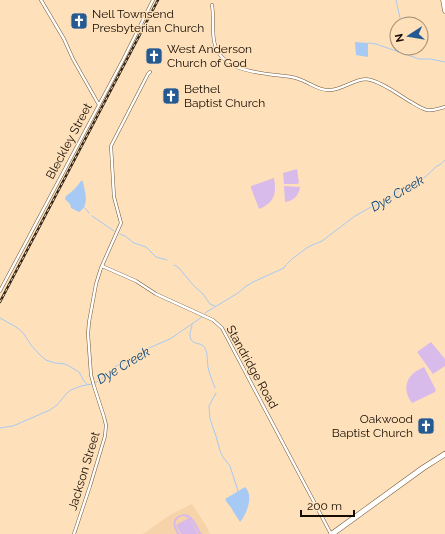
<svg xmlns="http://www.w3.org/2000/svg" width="445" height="534" viewBox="0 0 445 534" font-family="Raleway,sans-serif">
<rect width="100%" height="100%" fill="#fee0bb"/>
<path fill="#f6d3a8" d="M192,504L208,529L210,534H143L170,515Z"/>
<path fill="#d9bbeb" d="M297,169L299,183L297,184H284L283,173Z
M274,178C277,194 274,203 259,209L251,188V186Z
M284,186L300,187C299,196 293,201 285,202Z
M431,342L445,359V366L433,374L417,352Z
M424,367L436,390L435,392L412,403C404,393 404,380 415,372C417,370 421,369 424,367Z
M184,514C194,515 197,526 202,534H199L189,518L198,534H181L176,525L189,518L183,516C172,519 175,526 180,534H177C172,524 171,517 184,514Z"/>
<path fill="#a6caf3" d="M355,42L368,43V57L356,55Z
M82,180L83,182C85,192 90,205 79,212L71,208L70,204L65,199L66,196C72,192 77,187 81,181Z
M245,487C254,495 247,514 240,522C238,518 235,515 233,511C231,506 227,504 225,499Z"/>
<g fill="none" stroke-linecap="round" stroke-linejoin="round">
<path stroke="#a6caf3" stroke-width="1" d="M396,0L400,18
M399,23V24
M368,43L376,44L419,59H430L445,62
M401,48L402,52
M84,207L89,213
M92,216L114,231
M120,234L125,236L134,243L146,247L156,257L167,260
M287,264L292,259L308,247L322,241L355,216L369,208L389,199L401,189L408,186L425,177L437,166L441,164L445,160
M174,265L178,267L194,286L203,294L210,304L215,306
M205,313L238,293L245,287L253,282L284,268L286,265
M0,318L16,327L20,330L24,334L31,345L39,354L46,360L55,363L65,364L69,366L79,372L84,381L88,385
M192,325C192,328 190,331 190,334C189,346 201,341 205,348C208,354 207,361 208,367C209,374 213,381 215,388
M216,393L209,406L210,419L216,436L220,451L223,457L230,466L238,491
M0,428L13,426L50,410L57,405L67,393L71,390L81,386L92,384L99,381L116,366L128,361L149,348L170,339L202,317"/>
<g stroke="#705736" stroke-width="3.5">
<path id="minor" d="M41,0L64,39L73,59L99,105
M212,5C214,17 212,29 214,41C220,74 266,73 291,77C297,78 302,80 308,83C314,86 320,90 328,90C343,91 356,76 371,80C385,84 399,95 411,102C416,105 422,109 427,110C433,111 439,109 445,107
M102,266L136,281L156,294L213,320L222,328L331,534
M0,291L124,58L153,0
M74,534L90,486L105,436L106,425L104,417L94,386L91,375L88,334L89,322L96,284L101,268L121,223L114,197L111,146L148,74L150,72"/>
</g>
<g stroke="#705736" stroke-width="5">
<path id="major" d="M443,0L445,11"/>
</g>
<g stroke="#705736" stroke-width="6">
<path id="highway" d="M332,534L423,468L445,454"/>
</g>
<use href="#minor" stroke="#fff" stroke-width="2.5"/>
<use href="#major" stroke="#fff" stroke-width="4"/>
<use href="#highway" stroke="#fff" stroke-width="5"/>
<g stroke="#312518" stroke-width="2.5">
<path id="rail" d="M0,302L158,0"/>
</g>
<use href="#rail" stroke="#fee0bb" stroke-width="1" stroke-dasharray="3" stroke-linecap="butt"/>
</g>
<defs>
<g id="church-square" transform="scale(0.9)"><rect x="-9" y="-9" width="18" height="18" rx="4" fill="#245992" stroke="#fee0bb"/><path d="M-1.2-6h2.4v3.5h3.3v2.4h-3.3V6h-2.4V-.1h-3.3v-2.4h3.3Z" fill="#fff"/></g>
</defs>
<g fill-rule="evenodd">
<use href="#church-square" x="79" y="21"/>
<use href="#church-square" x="154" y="56"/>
<use href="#church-square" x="171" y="96"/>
<use href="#church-square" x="426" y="426"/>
</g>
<g text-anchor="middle" stroke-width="3" stroke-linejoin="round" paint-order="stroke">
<g font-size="12" fill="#160c02" stroke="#fee0bb" text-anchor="start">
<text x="92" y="18">Nell Townsend<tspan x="92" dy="14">Presbyterian Church</tspan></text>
<text x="167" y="53">West Anderson<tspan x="167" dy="14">Church of God</tspan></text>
<text x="184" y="93">Bethel<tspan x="184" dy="14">Baptist Church</tspan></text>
<text x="413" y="423" text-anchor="end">Oakwood<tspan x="413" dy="14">Baptist Church</tspan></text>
</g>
<g font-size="12" fill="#160c02" stroke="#fee0bb">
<text transform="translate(69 141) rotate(-62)" y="4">Bleckley Street</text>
<text transform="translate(252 367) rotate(61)" y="4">Standridge Road</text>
<text transform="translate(84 471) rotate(-73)" y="4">Jackson Street</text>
</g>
<g font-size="13" font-style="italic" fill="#00437e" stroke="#fee0bb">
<text transform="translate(397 193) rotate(-30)" y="5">Dye Creek</text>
<text transform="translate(123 365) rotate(-31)" y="5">Dye Creek</text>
</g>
</g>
<g transform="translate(409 36) rotate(258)"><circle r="19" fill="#fee0bb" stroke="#a18b71"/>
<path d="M0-3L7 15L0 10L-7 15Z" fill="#245992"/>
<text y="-6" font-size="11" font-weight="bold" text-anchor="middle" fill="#160c02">N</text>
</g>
<path d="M301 510v6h53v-6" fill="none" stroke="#160c02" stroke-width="2"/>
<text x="307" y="510" font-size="12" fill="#160c02" stroke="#fee0bb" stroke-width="3" paint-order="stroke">200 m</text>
</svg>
